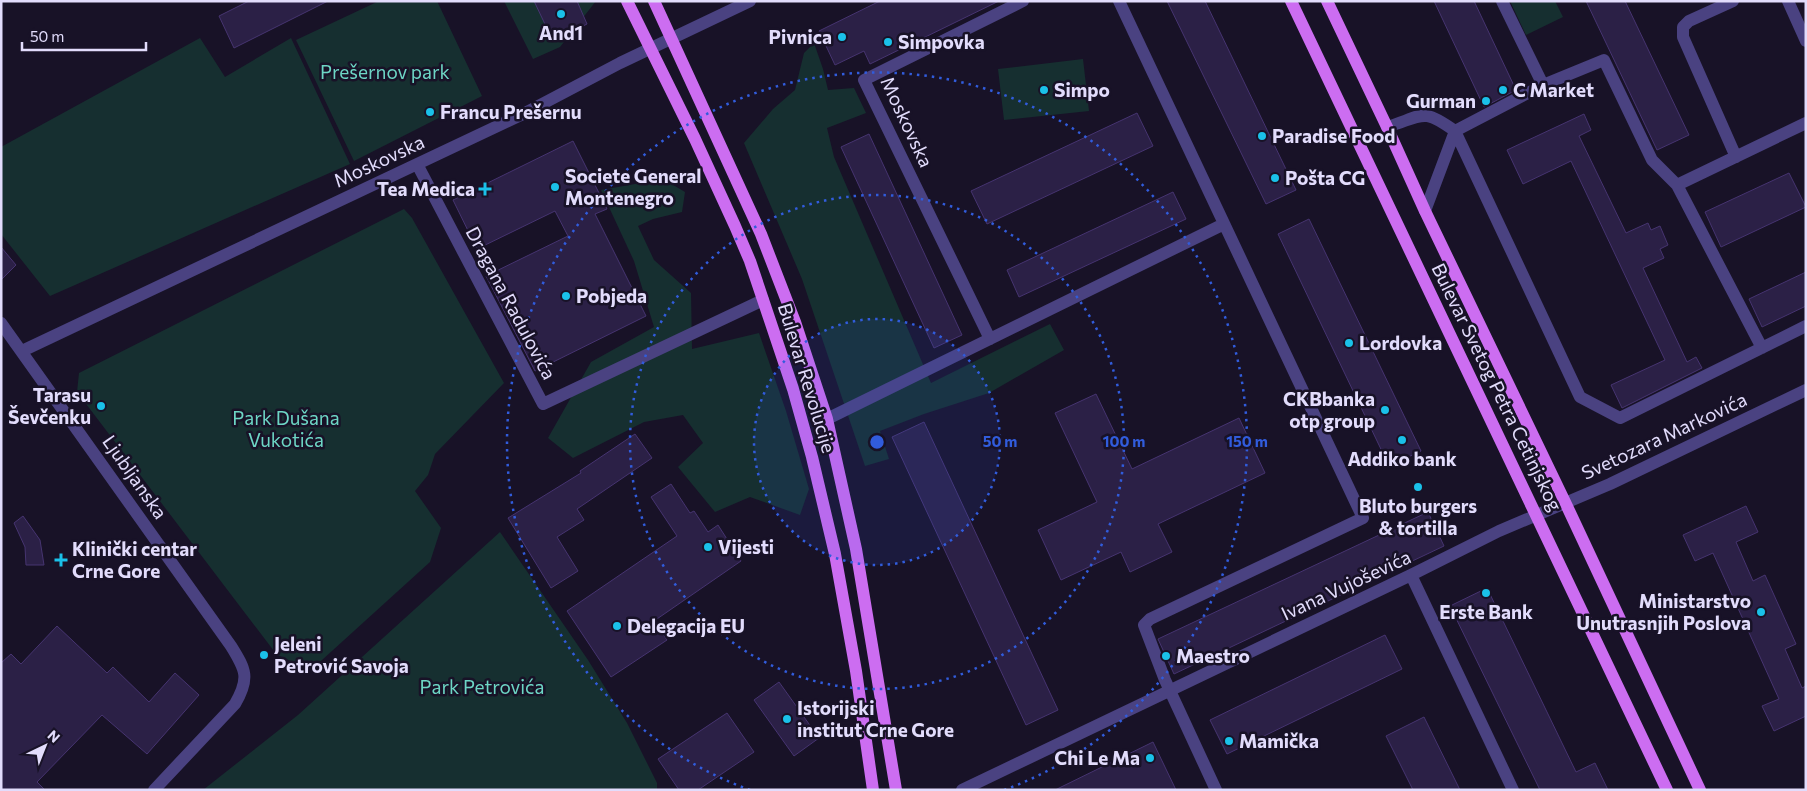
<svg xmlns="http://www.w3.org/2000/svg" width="1807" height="791" viewBox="0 0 1807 791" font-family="Commissioner,sans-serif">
<rect width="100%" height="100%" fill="#181227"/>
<path fill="#162f30" d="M379,1H437L482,96L354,161L296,40Z
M504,1H596L560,47L533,59Z
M1510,1H1555L1563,17L1526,35Z
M200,38L225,77L291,38L350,164L50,296L1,234V147Z
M814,43L823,69L828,90L854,88L866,113L827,128L834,157L931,383L1050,324L1064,350L989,393L924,414L880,431L889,459L865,466L802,279L744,143L773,109L795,90L804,53Z
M1083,59L1089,111L1004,120L998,69Z
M663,179L685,192L682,212L653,219L638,226L654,260L691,293L692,349L759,333L786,411L809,489L800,515L750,497L715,512L678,467L703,443L683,415L644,422L573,458L548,438L591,362L654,327L634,261L601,190Z
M404,209L412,218L504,383L435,454L428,475L415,491L441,528L430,562L311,670L277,655L77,392L79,373Z
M500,532L588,660L627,723L657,783V790H203L298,715Z"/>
<path fill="#2b2046" stroke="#463470" d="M249,1H328L234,48L219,16Z
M534,1H577L587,24L553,41Z
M880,1H999L870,64L864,51L835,65L819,31Z
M1167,1H1205L1296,190L1266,204Z
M1434,1H1474L1516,90L1484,107Z
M1586,1H1625L1689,135L1657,150Z
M1137,113L1153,146L987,224L971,191Z
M1584,114L1591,130L1579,136L1626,233L1648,223L1651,230L1660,226L1668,245L1660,249L1664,258L1643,268L1687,362L1696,357L1702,368L1622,408L1611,385L1665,360L1571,161L1523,184L1507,150Z
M869,134L962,335L934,348L841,147Z
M573,141L607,209L595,214L646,316L535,371L486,276L568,236L555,211L477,249L453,200Z
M1789,173L1806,207L1721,247L1705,212Z
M1173,192L1186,219L1019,297L1007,270Z
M1309,219L1421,451L1389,466L1278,234Z
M1,247L16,265L1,280Z
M1806,272V306L1762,327L1749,299Z
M1096,394L1132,469L1239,418L1265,473L1158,524L1172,552L1130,572L1121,552L1061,580L1038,530L1097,502L1055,413Z
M924,422L1058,710L1026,725L892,437Z
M635,434L652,458L577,509L584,520L557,537L578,571L551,588L508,518L581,473L580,471Z
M671,484L690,513L694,511L708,532L718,525L741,561L654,621L667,640L611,677L567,611L677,536L651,497Z
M1746,506L1758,532L1736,542L1753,581L1765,575L1796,644L1785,649L1802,688L1806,686V716L1774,731L1762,706L1779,699L1713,553L1695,561L1683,535Z
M1428,512L1444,546L1174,674L1158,639Z
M23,516L40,540L44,565H26L25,547L14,523Z
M1487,588L1576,772L1595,763L1608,790H1540L1450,606Z
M57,626L107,673L113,667L149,702L175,673L199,695L147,754L102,715L37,782L45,790H1V663L11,654L21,664Z
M1385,635L1402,669L1227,754L1210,720Z
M779,682L819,738L794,756L754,700Z
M727,713L754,752L698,790H679L658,759Z
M1424,717L1460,790H1413L1386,736Z
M1153,742L1176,790H1055Z"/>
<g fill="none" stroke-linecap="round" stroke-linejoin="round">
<path stroke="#4a4281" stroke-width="12" d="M1119,1L1363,518L1150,619L1144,625L1165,680L1216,790
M1502,1L1543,85
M1733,1L1689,21L1683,27V37L1736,157
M1788,1L1806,41
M1387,127C1423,116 1422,107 1455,131L1580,397L1620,418L1806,326
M1455,131L1543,85L1604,60L1652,160L1677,185L1762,348
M417,164L543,404L763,300
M1677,185L1806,123
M1425,211L1455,131
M1,323L231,646C246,670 250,678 235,704L154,790
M990,339L864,80L1023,1
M22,351L525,113L620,63L750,1
M827,419L1224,224
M1411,575L1513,790
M962,790L1411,575L1499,531L1610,484L1806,390"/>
<path stroke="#cc6df1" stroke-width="12" d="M627,1L695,139L735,226L750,261L793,389L812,457L835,554L856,671L873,790
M654,1L761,234L795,322L827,419L856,549L896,790
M1291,1L1667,790
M1327,1L1387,127L1425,211L1565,502L1700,790"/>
</g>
<circle cx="877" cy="442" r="123" fill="#315cdc" fill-opacity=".12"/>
<g fill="none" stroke="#315cdc" stroke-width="2.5" stroke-dasharray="2.5 5">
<circle cx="877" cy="442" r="123"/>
<circle cx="877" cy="442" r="247"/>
<path d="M750 790A370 370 0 1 1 1004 790"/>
</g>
<g fill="#1ac1e9" stroke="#181227" stroke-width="2">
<circle cx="561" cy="14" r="5"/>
<circle cx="842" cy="37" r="5"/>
<circle cx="888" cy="42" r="5"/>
<circle cx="1044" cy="90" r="5"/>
<circle cx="1503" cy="90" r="5"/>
<circle cx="1486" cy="101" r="5"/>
<circle cx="430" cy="112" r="5"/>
<circle cx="1262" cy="136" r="5"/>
<circle cx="1275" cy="178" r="5"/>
<circle cx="555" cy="187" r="5"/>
<path d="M482.5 181.5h5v5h5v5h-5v5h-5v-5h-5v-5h5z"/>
<circle cx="566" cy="296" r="5"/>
<circle cx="1349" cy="343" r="5"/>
<circle cx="101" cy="406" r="5"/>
<circle cx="1385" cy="410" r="5"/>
<circle cx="1402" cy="440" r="5"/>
<circle cx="1418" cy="487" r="5"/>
<circle cx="708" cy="547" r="5"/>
<path d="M58.5 552.5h5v5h5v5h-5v5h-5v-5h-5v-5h5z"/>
<circle cx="1486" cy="593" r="5"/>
<circle cx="1761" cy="612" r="5"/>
<circle cx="617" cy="626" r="5"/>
<circle cx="264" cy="655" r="5"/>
<circle cx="1166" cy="656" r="5"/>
<circle cx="787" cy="719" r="5"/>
<circle cx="1229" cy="741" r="5"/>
<circle cx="1150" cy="758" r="5"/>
</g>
<g text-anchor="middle" stroke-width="5" stroke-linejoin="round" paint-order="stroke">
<g font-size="19" font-weight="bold" fill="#e2dcfc" stroke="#181227" text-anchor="start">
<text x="561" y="40" text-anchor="middle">And1</text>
<text x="832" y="44" text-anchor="end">Pivnica</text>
<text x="898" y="49">Simpovka</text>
<text x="1054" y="97">Simpo</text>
<text x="1513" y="97">C Market</text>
<text x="1476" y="108" text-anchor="end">Gurman</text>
<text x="440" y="119">Francu Prešernu</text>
<text x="1272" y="143">Paradise Food</text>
<text x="565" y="183">Societe General<tspan x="565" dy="22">Montenegro</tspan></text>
<text x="1285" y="185">Pošta CG</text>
<text x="475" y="196" text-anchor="end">Tea Medica</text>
<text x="576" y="303">Pobjeda</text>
<text x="1359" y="350">Lordovka</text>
<text x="91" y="402" text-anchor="end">Tarasu<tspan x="91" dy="22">Ševčenku</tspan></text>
<text x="1375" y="406" text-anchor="end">CKBbanka<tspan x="1375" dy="22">otp group</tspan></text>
<text x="1402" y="466" text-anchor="middle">Addiko bank</text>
<text x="1418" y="513" text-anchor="middle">Bluto burgers<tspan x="1418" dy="22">&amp; tortilla</tspan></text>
<text x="718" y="554">Vijesti</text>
<text x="72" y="556">Klinički centar<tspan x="72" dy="22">Crne Gore</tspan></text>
<text x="1751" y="608" text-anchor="end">Ministarstvo<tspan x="1751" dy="22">Unutrasnjih Poslova</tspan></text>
<text x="1486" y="619" text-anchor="middle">Erste Bank</text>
<text x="627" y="633">Delegacija EU</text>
<text x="274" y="651">Jeleni<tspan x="274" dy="22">Petrović Savoja</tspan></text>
<text x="1176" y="663">Maestro</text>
<text x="797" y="715">Istorijski<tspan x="797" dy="22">institut Crne Gore</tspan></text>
<text x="1239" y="748">Mamička</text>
<text x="1140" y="765" text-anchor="end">Chi Le Ma</text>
</g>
<g font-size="19" fill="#6dd6c5" stroke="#181227">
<text x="385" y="79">Prešernov park</text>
<text x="286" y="425">Park Dušana<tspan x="286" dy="22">Vukotića</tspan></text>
<text x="482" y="694">Park Petrovića</text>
</g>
<g font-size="19" fill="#e2dcfc" stroke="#181227">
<text transform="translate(907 122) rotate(65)" y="7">Moskovska</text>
<text transform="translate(379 161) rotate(-25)" y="7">Moskovska</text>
<text transform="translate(511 303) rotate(62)" y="7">Dragana Radulovića</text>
<text transform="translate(807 378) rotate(73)" y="7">Bulevar Revolucije</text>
<text transform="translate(1497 387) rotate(64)" y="7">Bulevar Svetog Petra Cetinjskog</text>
<text transform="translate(1664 436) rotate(-25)" y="7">Svetozara Markovića</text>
<text transform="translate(135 477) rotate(55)" y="7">Ljubljanska</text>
<text transform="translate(1346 585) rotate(-25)" y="7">Ivana Vujoševića</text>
</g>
</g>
<circle cx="877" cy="442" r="8" fill="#315cdc" stroke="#181227" stroke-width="2.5"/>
<g font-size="15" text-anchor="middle" font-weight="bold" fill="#315cdc" stroke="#181227" stroke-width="5" stroke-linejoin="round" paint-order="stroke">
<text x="1000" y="447">50 m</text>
<text x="1124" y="447">100 m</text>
<text x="1247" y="447">150 m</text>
</g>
<rect width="1807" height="791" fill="none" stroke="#e2dcfc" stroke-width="5"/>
<g transform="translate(45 746) rotate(43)" stroke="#181227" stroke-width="4" paint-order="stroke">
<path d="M0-4L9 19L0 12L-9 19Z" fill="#e2dcfc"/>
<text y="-8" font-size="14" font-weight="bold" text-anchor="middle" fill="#e2dcfc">N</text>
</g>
<path d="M22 42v8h124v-8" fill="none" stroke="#e2dcfc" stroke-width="2.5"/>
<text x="30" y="42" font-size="15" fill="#e2dcfc" stroke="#181227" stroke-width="4" paint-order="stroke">50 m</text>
</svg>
